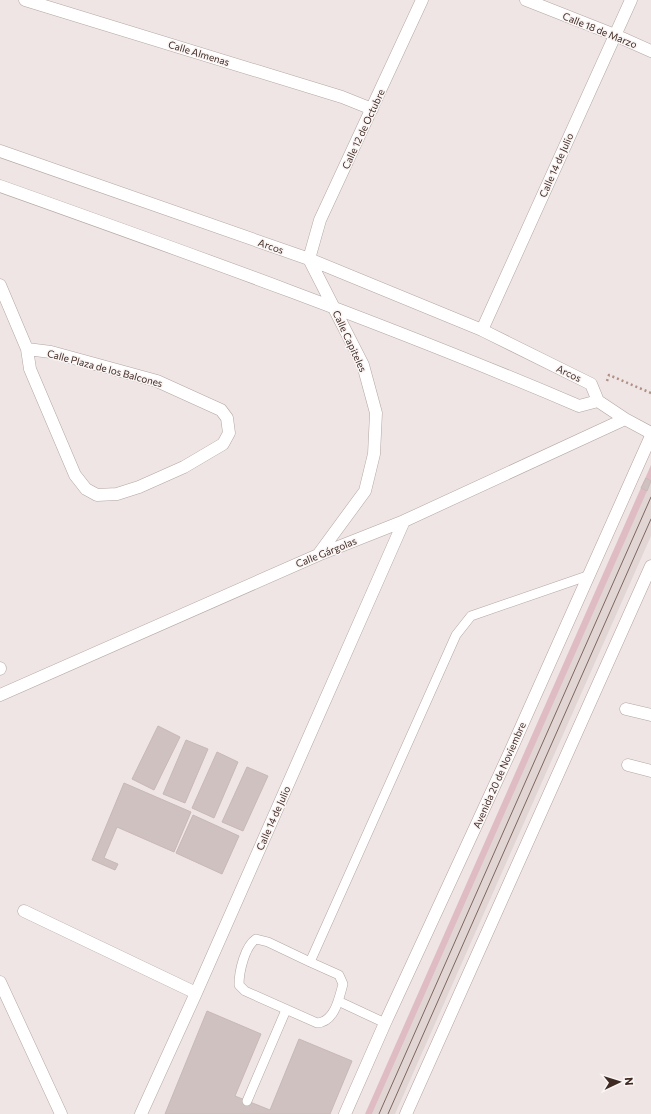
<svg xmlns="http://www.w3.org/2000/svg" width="651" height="1114" viewBox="0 0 651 1114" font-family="Commissioner,sans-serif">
<rect width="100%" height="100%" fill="#eee5e4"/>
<path fill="#e2d6d5" d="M651,481V536L395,1114H372Z"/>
<path fill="#dfbcc3" d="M651,465V481L646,479L642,488L647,491L372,1114H365Z"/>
<path fill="#cfc1c0" stroke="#c8b8b6" d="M646,478L651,481L647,491L641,488Z
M158,726L180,737L154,790L132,779Z
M186,740L208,749L185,803L163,794Z
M217,752L238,762L214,818L192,808Z
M247,767L268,776L243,831L222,822Z
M124,783L191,812L174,852L117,827L104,858L118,864L115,870L92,860Z
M193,815L239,836L222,874L176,853Z
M207,1011L261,1034L235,1096L270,1110L299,1039L352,1061L330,1114H165Z"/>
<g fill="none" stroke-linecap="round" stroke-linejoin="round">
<g stroke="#b3a6a2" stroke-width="10">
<path id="lane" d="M310,962L268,942L256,939C245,946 239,971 239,985L245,991L317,1023C335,1022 339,998 343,984L339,975L310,962L456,635L471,616L587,576
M338,1001L385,1023
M247,1101L286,1010"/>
</g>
<g stroke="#b3a6a2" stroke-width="13">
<path id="street" d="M25,0L342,97L372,109
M526,0L615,35L651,51
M0,151L309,259L482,330L591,384L598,401
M0,186C194,255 389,325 579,406L598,401
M0,285L27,349L30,369L75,475L86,489L97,495L117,494L139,487L184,467L223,444L229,433L227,418L221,410L157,381L51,352L27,349
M482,330L631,0
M598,401L625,419
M318,555L365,491L374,454L376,413L363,365L309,259L320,220L422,0
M0,668V669
M0,695L318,555L404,521L625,419L651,433
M626,709L651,715
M628,765L651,771
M24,911L196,993
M0,982L61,1114
M141,1114L196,993L404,521"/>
</g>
<g stroke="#b4a19c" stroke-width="13">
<path id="secondary" d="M345,1114L385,1023L510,752L651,436
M406,1114L651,566"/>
</g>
<path stroke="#b28f83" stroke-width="2.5" stroke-dasharray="2 3" stroke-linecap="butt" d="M607,381L609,375L651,393"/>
<use href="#lane" stroke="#fff" stroke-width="9"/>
<use href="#street" stroke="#fff" stroke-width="12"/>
<use href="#secondary" stroke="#fff" stroke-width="12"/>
<path stroke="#7c665d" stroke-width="1" d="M379,1114L651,497
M388,1114L651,519"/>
</g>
<g text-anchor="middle" stroke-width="3" stroke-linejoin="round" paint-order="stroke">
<g font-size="10" fill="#402b23" stroke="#faf5f5">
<text transform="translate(600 30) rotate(22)" y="4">Calle 18 de Marzo</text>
<text transform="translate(199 53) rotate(17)" y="4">Calle Almenas</text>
<text transform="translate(363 129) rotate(-65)" y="4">Calle 12 de Octubre</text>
<text transform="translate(556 165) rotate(-66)" y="4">Calle 14 de Julio</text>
<text transform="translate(271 246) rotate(19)" y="4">Arcos</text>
<text transform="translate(350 341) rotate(65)" y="4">Calle Capiteles</text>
<text transform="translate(105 368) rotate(15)" y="4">Calle Plaza de los Balcones</text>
<text transform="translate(569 373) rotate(26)" y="4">Arcos</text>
<text transform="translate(326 552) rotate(-22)" y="4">Calle Gárgolas</text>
<text transform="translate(499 775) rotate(-66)" y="4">Avenida 20 de Noviembre</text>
<text transform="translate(273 818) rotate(-66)" y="4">Calle 14 de Julio</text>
</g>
</g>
<g transform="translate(619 1082) rotate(86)" stroke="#faf5f5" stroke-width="3" paint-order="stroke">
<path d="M0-3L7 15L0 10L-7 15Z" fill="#402b23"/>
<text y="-6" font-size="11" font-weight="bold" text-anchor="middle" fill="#402b23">N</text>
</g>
</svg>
